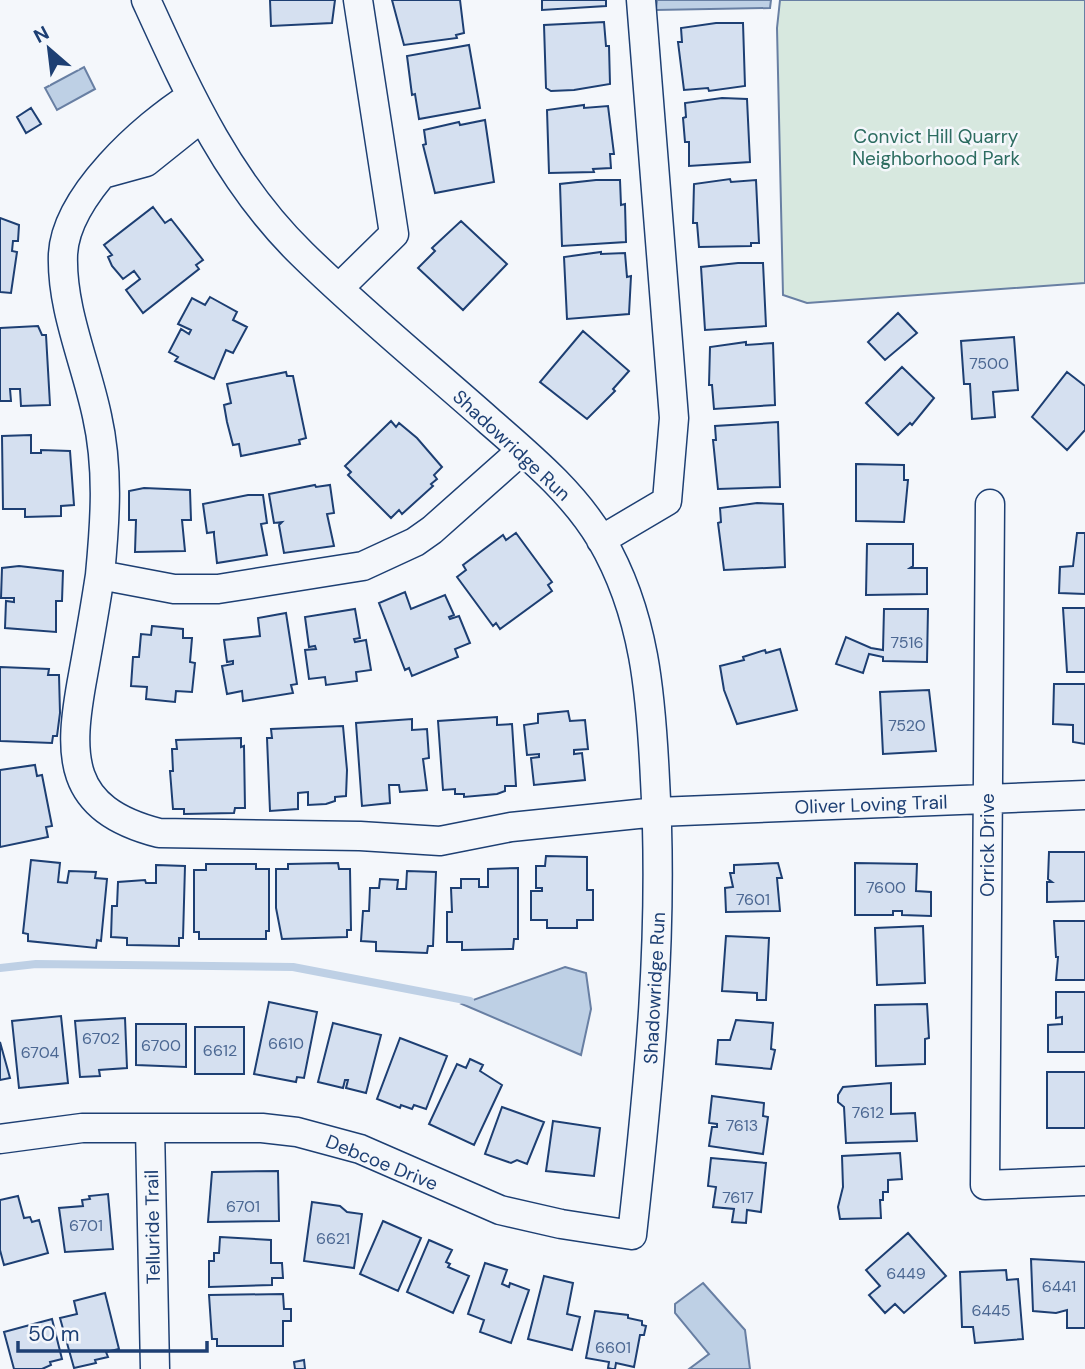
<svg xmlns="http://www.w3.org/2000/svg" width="1085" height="1369" viewBox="0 0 1085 1369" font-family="'DM Sans',sans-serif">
<rect width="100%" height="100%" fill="#f4f7fb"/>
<path fill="#d7e8df" stroke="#687fa3" stroke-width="2" d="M780,0H1085V283L807,303L783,295L777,28Z"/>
<path fill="#bed0e5" stroke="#687fa3" stroke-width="2" d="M657,0H771L770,8L656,10Z
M84,67L95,89L57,110L45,88Z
M565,967L586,973L591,1009L581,1055L462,1004Z
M703,1283L745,1330L750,1369H689L709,1354L675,1313V1304Z"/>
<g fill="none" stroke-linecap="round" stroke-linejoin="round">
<path stroke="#bed0e5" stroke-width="8" d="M0,968L36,964L293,967L470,1001"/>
</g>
<path fill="#d5e0f0" stroke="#1d3f73" stroke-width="2" d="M270,0H335L332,23L271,26Z
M392,0H460L464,33L456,35L457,38L404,45Z
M542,0H606V6L542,10Z
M604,22L606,46H609L610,84L574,90L551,91L546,88L544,25Z
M716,23H743L745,86L709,91L708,88L684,90L678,42H682L681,28Z
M469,45L480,108L419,119L415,94L412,95L407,56Z
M722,98L747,99L750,162L689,166V142H685L683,118L686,117L685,103Z
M584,105V108L608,106L614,154H610L611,168L593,169L594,172L549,173L547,110Z
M31,108L41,124L26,133L17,117Z
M485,120L494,182L435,193L423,145L426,144L424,130L459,122L460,125Z
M730,179L731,182L756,180L759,243H751V246L699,247L697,223H693L694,184Z
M596,180H620L621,205L625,204L626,242L562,246L560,184Z
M153,207L165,223L171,219L203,260L196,265L199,269L143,313L126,290L140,279L134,271L123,279L112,266L108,257L112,255L104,245Z
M0,218L19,225L18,241H13L12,251L17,252L11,293L0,292Z
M461,221L507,264L463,310L418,268L435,251L432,248Z
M601,252V254L625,253L627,277L631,276L629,314L567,319L564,257Z
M738,263H763L766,326L705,330L701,267Z
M210,297L237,312L233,320L247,327L233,353L226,350L214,379L175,361L178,357L169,352L181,329L189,334L191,330L178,324L192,298L205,305Z
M898,313L917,333L885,360L868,342Z
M38,326L42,335H46L50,405L21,406L20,389H10L11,401H0V328Z
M583,331L629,371L613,389L615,391L587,419L540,382Z
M1014,337L1018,390L993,392L995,417L972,419L970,384H964L961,341Z
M746,342V345L773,343L775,405L714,409L712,385H709L710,347Z
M902,367L934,398L912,425L910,423L898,435L866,403Z
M286,372L287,376H293L306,438L299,440L300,444L241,456L239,444L233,445L227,422L224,405L231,403L227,384Z
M1067,372L1085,386V430L1067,450L1032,417Z
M391,421L396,427L399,423L417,438L442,467L434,475L437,479L431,484L433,486L402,514L399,510L391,518L348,475L351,472L345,466Z
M778,422L780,487L718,489L713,440H716L715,426Z
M31,435V453H41V450L70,451L74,505L61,506V516L25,517V509H3L2,436Z
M856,464L904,465V480H908L904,522L856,521Z
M315,485L316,487L330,485L334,513L327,514L334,546L284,553L279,525L282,522L274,523L269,494Z
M144,488L190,490L191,520H182L185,551L135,552L136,520H129V491Z
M248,495H263L267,523L261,524L267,555L217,563L214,535V532L207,533L203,504Z
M757,503L783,504L785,567L724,570L718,523L721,522L720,508Z
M516,533L552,582L548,585L552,591L500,629L496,623L493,626L457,577L466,570L463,565L503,535L506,540Z
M1077,533H1085V594L1059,593L1060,567L1073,566Z
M867,544H913V566L910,568H927V594L866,595Z
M19,566L63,571L62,601H56V632L5,628L6,601L14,602V598H1L2,568Z
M405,592L411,609L445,595L454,615L449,617L450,619L459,616L470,643L455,649L458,657L412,676L409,668L405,670L379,603Z
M1063,608H1085V672H1067Z
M355,609L360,638L354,639L355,642L366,640L371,670L356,672L357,681L326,685L325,677L309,679L305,650L316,649L315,646L309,647L305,617Z
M884,609H928L927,662L883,661V657L869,654L863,673L836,664L846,637L871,648L883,650Z
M286,613L297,684L291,685L293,693L243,701L242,691L227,694L222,666L233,664V661L227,662L224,640L260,636L258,618Z
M152,626L183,629V638H192L190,662L195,663L192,692L176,691L175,702L146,699L147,687L131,686L133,657H139L141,634L151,635Z
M780,649L797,710L737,724L724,690L720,666L744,660L743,657L765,650L766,653Z
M0,667L49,669L48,675H59L60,713L57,736H53L52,743L0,741Z
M1054,684H1085V744L1073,742V725L1053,724Z
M929,690L936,751L883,754L880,692Z
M568,711L570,721L585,720L588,749L574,750V754L582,753L585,780L534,785L531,758L539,757V754L527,755L524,725L538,723V714Z
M497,717V725L512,724L516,786H505V791L497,794L464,797V794H455V789L443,790L438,721Z
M412,719V730L427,729L429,758L423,759L427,790L400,792L399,785H389L390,803L362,806L356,723Z
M343,726L347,770L346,796L335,797V801L326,804L308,805V792L298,793V809L270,811L267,738H272L271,729Z
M241,738V747L244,746L245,808H235L234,813L184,814V809H173L170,771H173L172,749H177L176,740Z
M35,765L37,776L42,775L52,826L46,827L48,837L0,847V770Z
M1049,852H1085V901L1047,902V882H1052L1048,879Z
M546,856L587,857V890H593V920H577V928H547V920H531V891H542V888H536V866H545Z
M31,860L60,863L58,882L67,883L69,871L96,872L95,878L107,879L101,941L97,940L96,948L28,941V934L23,933Z
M338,863L339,869H350L351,930H347V937L282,939L276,908V869H288V864Z
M778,863L782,878H777L780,911L726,912L725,888L733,887L730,873H734V865Z
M855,863L917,864L916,891L931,892V916L902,915V911H893V915H855Z
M206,864H256V869H269V931H266V939H199V932H194V870H206Z
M156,865L185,866L183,938H179V946L127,945V938L111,937L112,906H117L118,882L145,880L146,883H156Z
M518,868V939H514L513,949L462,950V942H447V912H452L451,888H461V879H479V887H488V869Z
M407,871L436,872L433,946H428L427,953L376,951V942L361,941L363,911H369L370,888H379L380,879L398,880L397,889H406Z
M1054,921H1085V980H1056L1058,957H1056Z
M923,926L925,983L877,985L875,928Z
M726,936L769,938L766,1000H757V993L722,991Z
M1056,992H1085V1052H1048V1025L1062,1024V1017L1056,1018Z
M269,1002L317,1012L304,1078L297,1077L296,1082L254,1074Z
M927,1004L929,1038L925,1039V1064L876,1066L875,1005Z
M61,1016L68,1083L19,1088L12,1021Z
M125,1018L127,1068L99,1070L100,1076L80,1077L75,1021Z
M736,1020L773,1023L771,1049L775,1050L771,1069L716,1064L718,1040H730Z
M333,1023L381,1035L366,1093L346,1088L348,1080H345L343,1088L318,1082Z
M136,1024H186V1067L136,1065Z
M195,1027H244V1074H195Z
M400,1038L447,1056L426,1109L414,1105L412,1109L401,1105L400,1108L377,1099Z
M0,1042L10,1078L0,1080Z
M470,1059L483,1065L480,1071L502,1085L474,1145L429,1124L457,1064L466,1068Z
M1047,1072H1085V1128H1047Z
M891,1083V1114L915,1113L917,1141L846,1143L844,1107L838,1102V1095L843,1087Z
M712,1096L764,1103L763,1116L768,1117L763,1154L709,1146L712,1127H717V1124L709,1123Z
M502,1107L544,1122L527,1164L517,1160L511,1163L485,1154Z
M553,1121L600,1128L594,1176L546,1171Z
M900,1153L902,1179L888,1180V1192H883V1200H880L881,1218L840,1219L838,1207L843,1187L842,1156Z
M711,1158L766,1163L761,1212L747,1210L746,1223L732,1222L734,1209L713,1207L716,1187L708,1186Z
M278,1171L279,1221L208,1222L212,1172Z
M108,1194L113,1249L65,1252L59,1208L83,1206L82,1200L90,1199L89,1196Z
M18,1196L24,1218L30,1217L32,1222L39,1220L48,1253L4,1265L0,1250V1200Z
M312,1202L340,1206L347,1212L362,1214L354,1268L304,1261Z
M383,1221L421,1238L398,1291L360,1274Z
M908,1233L946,1276L904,1313L895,1304L885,1313L869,1295L880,1286L866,1270Z
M220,1237L271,1240V1263H282L283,1278H272V1285L209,1287V1261H214V1253H219Z
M429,1240L452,1250L446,1262L450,1264L448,1267L469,1276L453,1313L407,1292Z
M1031,1259L1085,1262V1328H1067V1310L1056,1313L1033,1311Z
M485,1263L507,1270L502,1284L509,1287L510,1283L529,1290L511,1343L480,1332L484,1320L468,1314Z
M1006,1270L1007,1280L1018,1279L1023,1339L975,1343L973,1327H962L960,1272Z
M544,1276L573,1283L567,1314L580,1317L572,1350L528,1339Z
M105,1293L119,1349L106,1352L108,1357L95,1360L96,1363L74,1368L60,1318L77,1314L74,1301Z
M283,1294L284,1309H291V1321H283V1346H217V1339H212L209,1295Z
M595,1311L628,1315V1318L642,1321V1325L646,1326L644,1335H640L634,1367L616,1363L615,1369H612L608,1368L609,1362L586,1358Z
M52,1319L62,1359L50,1362L51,1365L42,1369H14L4,1332Z
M304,1360L305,1369H295L294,1362Z"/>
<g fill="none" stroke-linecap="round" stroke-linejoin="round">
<g stroke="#1d3f73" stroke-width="31">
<path id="minor" d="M190,97C144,126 66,196 63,254C61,309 86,363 97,416C109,469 105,522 100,575L174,589H218L363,566L415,542L432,530L522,450
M106,173L146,162L201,118
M339,288L394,234L358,0
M990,504L985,1185L1085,1181
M601,540L667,501L674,418L641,0
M100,575C95,608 89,642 83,675C68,756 66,809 159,833L360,836L440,841L511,827L657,812L1085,795
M150,1128L155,1369
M0,1139L82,1128H262L297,1132L360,1149L500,1210L561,1224L632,1235C649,1083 664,933 655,780C651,695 645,614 601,539C573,492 529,456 488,420C426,365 361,312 302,254C228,182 188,92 146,0"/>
</g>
<use href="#minor" stroke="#f4f7fb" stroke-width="28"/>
</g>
<g text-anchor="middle" stroke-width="5" stroke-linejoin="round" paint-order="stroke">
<g font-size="16" fill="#4b6792">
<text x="989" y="369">7500</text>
<text x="907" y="648">7516</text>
<text x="907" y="731">7520</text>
<text x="886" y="893">7600</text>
<text x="753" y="905">7601</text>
<text x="101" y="1044">6702</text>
<text x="286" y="1049">6610</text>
<text x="161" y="1051">6700</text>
<text x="220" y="1056">6612</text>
<text x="40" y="1058">6704</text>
<text x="868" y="1118">7612</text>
<text x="742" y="1131">7613</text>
<text x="738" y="1203">7617</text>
<text x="243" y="1212">6701</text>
<text x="86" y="1231">6701</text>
<text x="333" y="1244">6621</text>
<text x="906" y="1279">6449</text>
<text x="1059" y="1292">6441</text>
<text x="991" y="1316">6445</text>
<text x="613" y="1353">6601</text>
</g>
<g font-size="19" fill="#2c6c60" stroke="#f4f7fb">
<text x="936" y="143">Convict Hill Quarry<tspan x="936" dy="22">Neighborhood Park</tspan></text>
</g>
<g font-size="19" fill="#1d3f73" stroke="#f4f7fb">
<text transform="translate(512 445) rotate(43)" y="7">Shadowridge Run</text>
<text transform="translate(871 804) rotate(-2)" y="7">Oliver Loving Trail</text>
<text transform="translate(987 845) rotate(-90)" y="7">Orrick Drive</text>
<text transform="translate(654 988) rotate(-87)" y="7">Shadowridge Run</text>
<text transform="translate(382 1162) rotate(22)" y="7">Debcoe Drive</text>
<text transform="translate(152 1227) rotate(-91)" y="7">Telluride Trail</text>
</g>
</g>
<g transform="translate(49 49) rotate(332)" stroke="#f4f7fb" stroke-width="5" paint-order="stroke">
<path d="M0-5L12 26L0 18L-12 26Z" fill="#1d3f73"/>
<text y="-10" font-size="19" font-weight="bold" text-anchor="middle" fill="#1d3f73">N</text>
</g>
<path d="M18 1341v10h189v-10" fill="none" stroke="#1d3f73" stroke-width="3.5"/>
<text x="28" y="1341" font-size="21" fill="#1d3f73" stroke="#f4f7fb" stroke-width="5" paint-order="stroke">50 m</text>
</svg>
